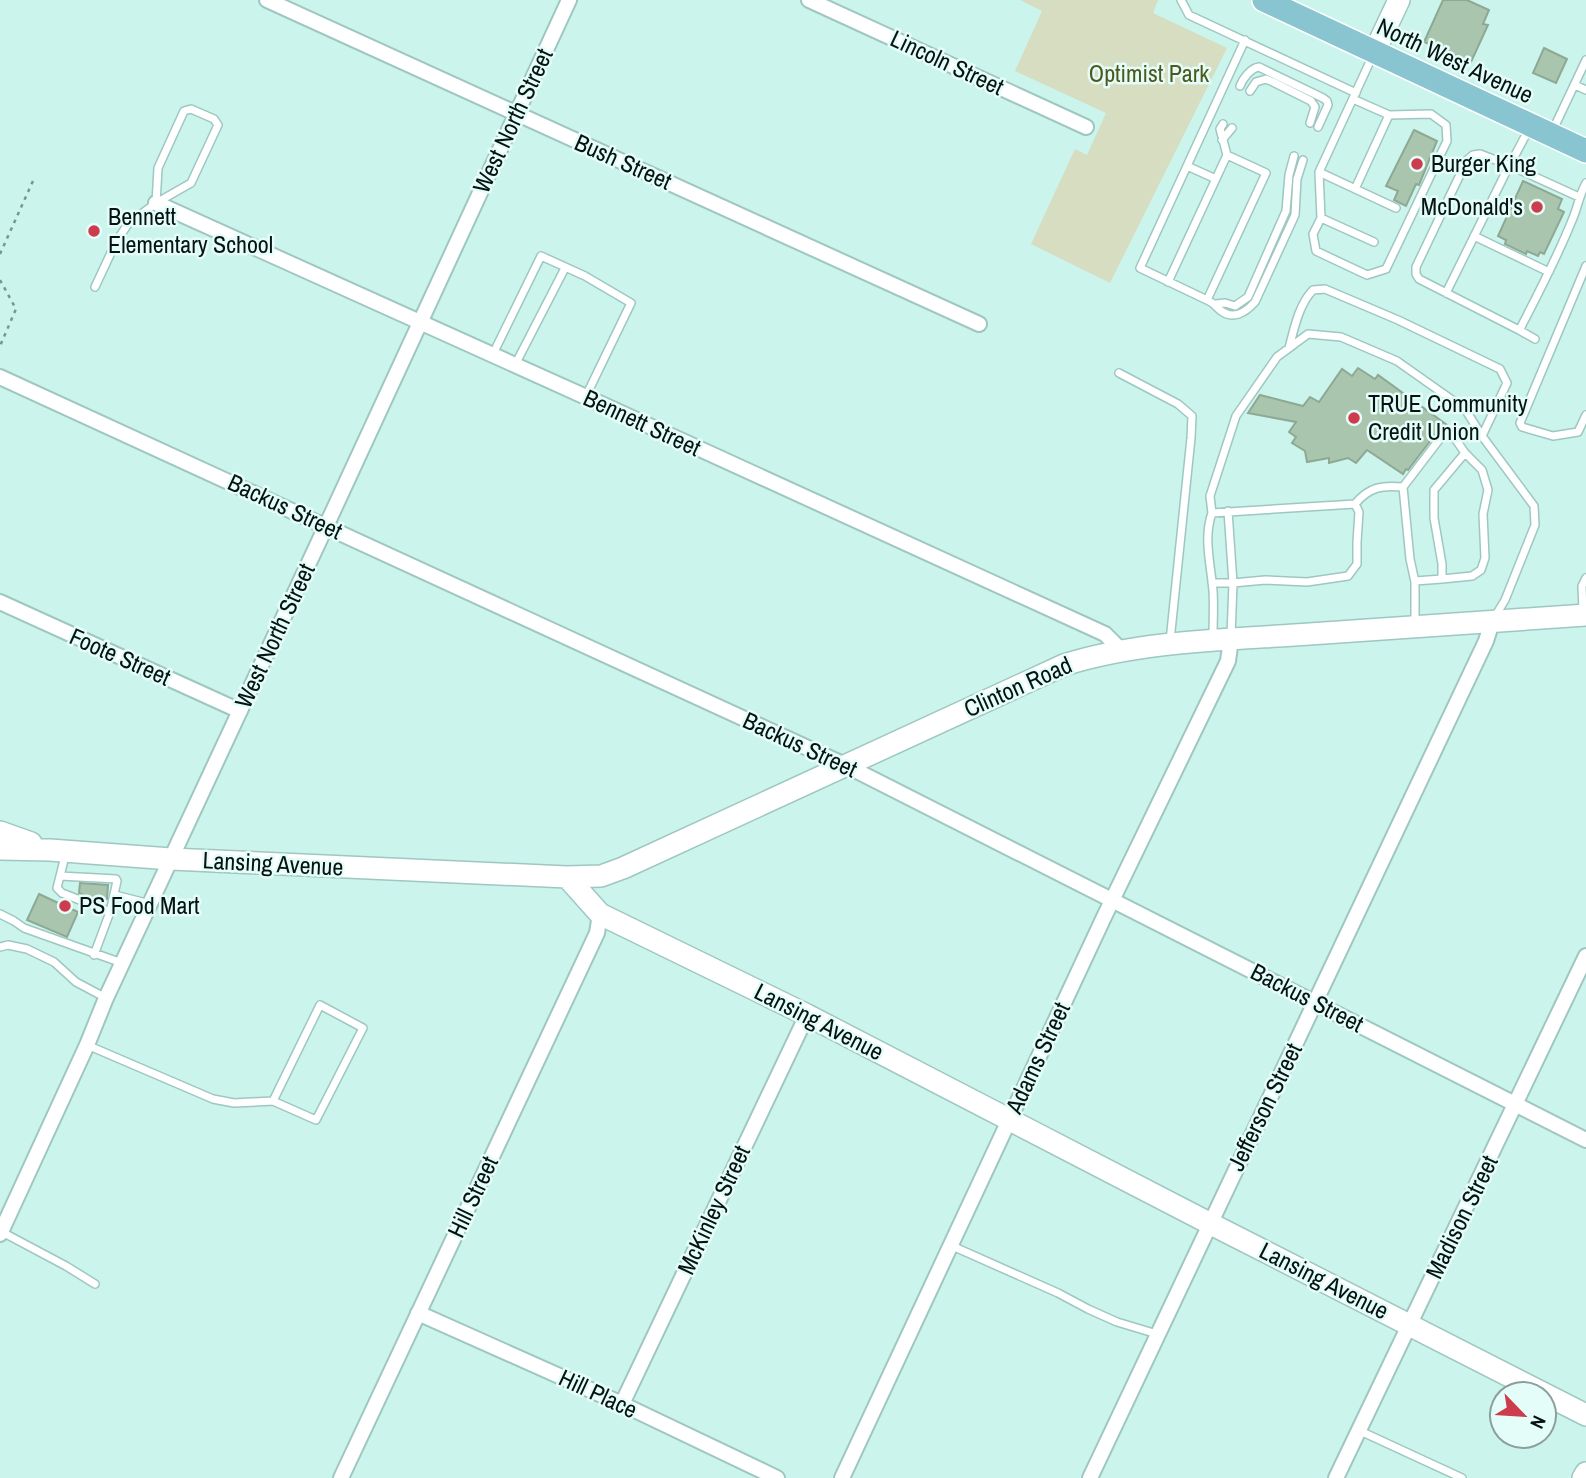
<svg xmlns="http://www.w3.org/2000/svg" width="1586" height="1478" viewBox="0 0 1586 1478" font-family="'Archivo Narrow',sans-serif">
<rect width="100%" height="100%" fill="#cbf4ed"/>
<path fill="#d6ddc1" d="M1020,0H1158L1153,13L1227,48L1110,283L1031,244L1075,149L1087,155L1106,113L1015,71L1042,11Z"/>
<path fill="#a9c5ae" stroke="#8ea993" stroke-width="2" d="M1443,0H1467L1489,10L1483,24L1488,25L1471,62L1424,42Z
M1544,48L1567,59L1556,83L1533,73Z
M1414,130L1437,141L1419,185L1416,184L1406,206L1394,200L1398,191L1386,186Z
M1523,181L1562,199L1558,209L1564,212L1544,254L1540,252L1538,256L1527,251L1526,254L1505,244L1506,240L1498,236Z
M1358,368L1375,379L1378,375L1447,425L1443,430L1437,432L1408,470L1406,469L1403,474L1367,450L1356,463L1348,458L1329,463V458L1307,462L1305,451L1292,443L1296,437L1289,432L1296,422L1248,413L1260,395L1303,406L1310,397L1319,402L1342,369L1352,376Z
M80,883L108,885L107,899L90,898L79,893Z
M39,894L78,912L67,937L27,920Z"/>
<g fill="none" stroke-linecap="round" stroke-linejoin="round">
<g stroke="#9fc7c1" stroke-width="10">
<path id="lane" d="M1181,0L1189,15L1356,93
M1373,55L1319,172L1321,218L1374,242
M1575,85L1586,90
M1240,86C1243,78 1251,68 1259,67L1323,98L1327,101L1328,105L1318,127
M1250,91L1256,82L1266,79L1273,82L1311,101L1315,107L1310,123
M1223,124L1220,129L1227,155
M1552,132L1586,60
M1222,140L1232,128
M1187,166L1216,179
M1319,172L1396,208
M1355,189L1389,115
M1579,197L1511,166L1480,154L1473,155L1467,160L1416,267V274L1419,279L1519,330L1521,327C1539,292 1558,256 1573,218C1578,206 1579,196 1586,183
M1321,218L1313,234L1316,251L1367,275L1386,269L1447,141L1446,125L1431,114L1389,115L1353,99
M1474,236L1549,272
M1586,266L1520,423L1522,427L1553,436L1578,432L1586,415
M1168,282L1227,155L1266,173L1207,300L1140,268L1245,40
M95,287L116,242L128,224L156,203L191,183L218,125L214,119L191,109L184,111L158,168L156,203
M1446,293L1505,174L1529,129
M1207,300C1214,303 1215,306 1220,310C1233,321 1246,312 1255,302L1295,215L1297,179L1303,160
M1216,304L1225,303L1235,306L1248,297L1286,211L1289,175L1294,156
M1519,330L1535,339
M1289,348C1294,329 1299,304 1313,290L1325,289L1398,320L1500,369L1507,383L1482,436
M492,356L541,256L585,276L631,303L586,396
M515,365L565,268
M1119,373L1178,404L1192,416L1191,438L1170,641
M1403,487L1442,436L1449,435L1456,440L1465,453
M1355,504C1369,487 1382,485 1403,487L1410,559L1415,582V624
M1212,513L1210,496L1236,416L1277,357L1308,334L1341,337L1397,361L1465,409L1482,436L1534,506L1535,525L1505,600L1494,618
M1415,581L1442,579V564L1434,518V490L1465,453L1482,470L1488,490L1483,514L1485,558L1481,570L1472,576L1442,579
M1212,583H1233L1228,511
M1583,612L1582,586L1586,578
M1213,636C1213,621 1214,606 1213,591C1211,565 1203,538 1212,513L1355,504L1359,512L1357,542V564L1348,576L1307,582L1265,580L1233,583L1231,636
M60,876L116,879L117,881L110,912L62,893L57,888L66,852
M115,895L150,904
M0,914L14,921L24,928L122,963
M0,947L8,945L27,949L54,962L76,982L106,998
M94,955L110,912
M87,1045L213,1099L234,1103L273,1101L316,1120L363,1028L320,1005L273,1101
M2,1232L66,1266L95,1284
M950,1245L1058,1293L1088,1309L1117,1322L1157,1334
M1358,1430L1462,1478"/>
</g>
<g stroke="#9fc7c1" stroke-width="18">
<path id="street" d="M267,0L979,324
M809,0L1086,127
M156,203L586,397L1105,634L1122,651
M0,377L847,766L1586,1140
M0,602L240,711
M0,1234L87,1045L106,998L334,509L569,0
M418,1313L622,1404L777,1478
M622,1404L807,1015
M341,1478L597,933L600,914
M842,1478L1104,917L1228,661L1231,639
M1090,1478L1486,641L1492,622
M1336,1478L1586,956"/>
</g>
<g stroke="#9fc7c1" stroke-width="24">
<path id="secondary" d="M1375,51L1399,0
M0,832L31,843
M0,849L50,850L171,859L567,877L601,876L623,868L1064,665C1137,642 1218,640 1295,635C1392,628 1489,622 1586,615
M567,877L600,914L807,1015L1209,1223L1586,1415
M1583,1478L1586,1473"/>
</g>
<g stroke="#fff" stroke-width="26">
<path id="primary" d="M1264,0L1586,151"/>
</g>
<path stroke="#789691" stroke-width="2.5" stroke-dasharray="3.5 5" stroke-linecap="butt" d="M0,254L33,181
M0,280L16,309L0,346"/>
<use href="#lane" stroke="#fff" stroke-width="7"/>
<use href="#street" stroke="#fff" stroke-width="14"/>
<use href="#secondary" stroke="#fff" stroke-width="21"/>
<use href="#primary" stroke="#89c4d1" stroke-width="23"/>
</g>
<g fill="#cc3c4d" stroke="#e5fdf9" stroke-width="2.5">
<circle cx="1417" cy="164" r="7"/>
<circle cx="1537" cy="207" r="7"/>
<circle cx="94" cy="231" r="7"/>
<circle cx="1354" cy="418" r="7"/>
<circle cx="65" cy="906" r="7"/>
</g>
<g text-anchor="middle" stroke-width="5" stroke-linejoin="round" paint-order="stroke">
<g font-size="24" fill="#051311" stroke="#e5fdf9">
<text transform="translate(1455 61) rotate(25)" y="8">North West Avenue</text>
<text transform="translate(947 63) rotate(25)" y="8">Lincoln Street</text>
<text transform="translate(513 121) rotate(-65)" y="8">West North Street</text>
<text transform="translate(623 162) rotate(24)" y="8">Bush Street</text>
<text transform="translate(642 423) rotate(25)" y="8">Bennett Street</text>
<text transform="translate(285 507) rotate(25)" y="8">Backus Street</text>
<text transform="translate(275 636) rotate(-65)" y="8">West North Street</text>
<text transform="translate(120 657) rotate(24)" y="8">Foote Street</text>
<text transform="translate(1018 687) rotate(-24)" y="8">Clinton Road</text>
<text transform="translate(800 745) rotate(25)" y="8">Backus Street</text>
<text transform="translate(273 864) rotate(3)" y="8">Lansing Avenue</text>
<text transform="translate(1307 998) rotate(27)" y="8">Backus Street</text>
<text transform="translate(819 1022) rotate(27)" y="8">Lansing Avenue</text>
<text transform="translate(1038 1058) rotate(-65)" y="8">Adams Street</text>
<text transform="translate(1265 1107) rotate(-64)" y="8">Jefferson Street</text>
<text transform="translate(473 1197) rotate(-65)" y="8">Hill Street</text>
<text transform="translate(714 1210) rotate(-65)" y="8">McKinley Street</text>
<text transform="translate(1462 1217) rotate(-64)" y="8">Madison Street</text>
<text transform="translate(1324 1281) rotate(27)" y="8">Lansing Avenue</text>
<text transform="translate(598 1394) rotate(25)" y="8">Hill Place</text>
</g>
<g font-size="24" fill="#4e581c" stroke="#e5fdf9">
<text x="1149" y="82">Optimist Park</text>
</g>
<g font-size="24" fill="#051311" stroke="#e5fdf9" text-anchor="start">
<text x="1431" y="172">Burger King</text>
<text x="1523" y="215" text-anchor="end">McDonald's</text>
<text x="108" y="225">Bennett<tspan x="108" dy="28">Elementary School</tspan></text>
<text x="1368" y="412">TRUE Community<tspan x="1368" dy="28">Credit Union</tspan></text>
<text x="79" y="914">PS Food Mart</text>
</g>
</g>
<g transform="translate(1523 1415) rotate(115)"><circle r="33" fill="#e5fdf9" stroke="#8b9f9c" stroke-width="2"/>
<path d="M0-5L12 26L0 18L-12 26Z" fill="#cc3c4d"/>
<text y="-10" font-size="19" font-weight="bold" text-anchor="middle" fill="#051311">N</text>
</g>
</svg>
